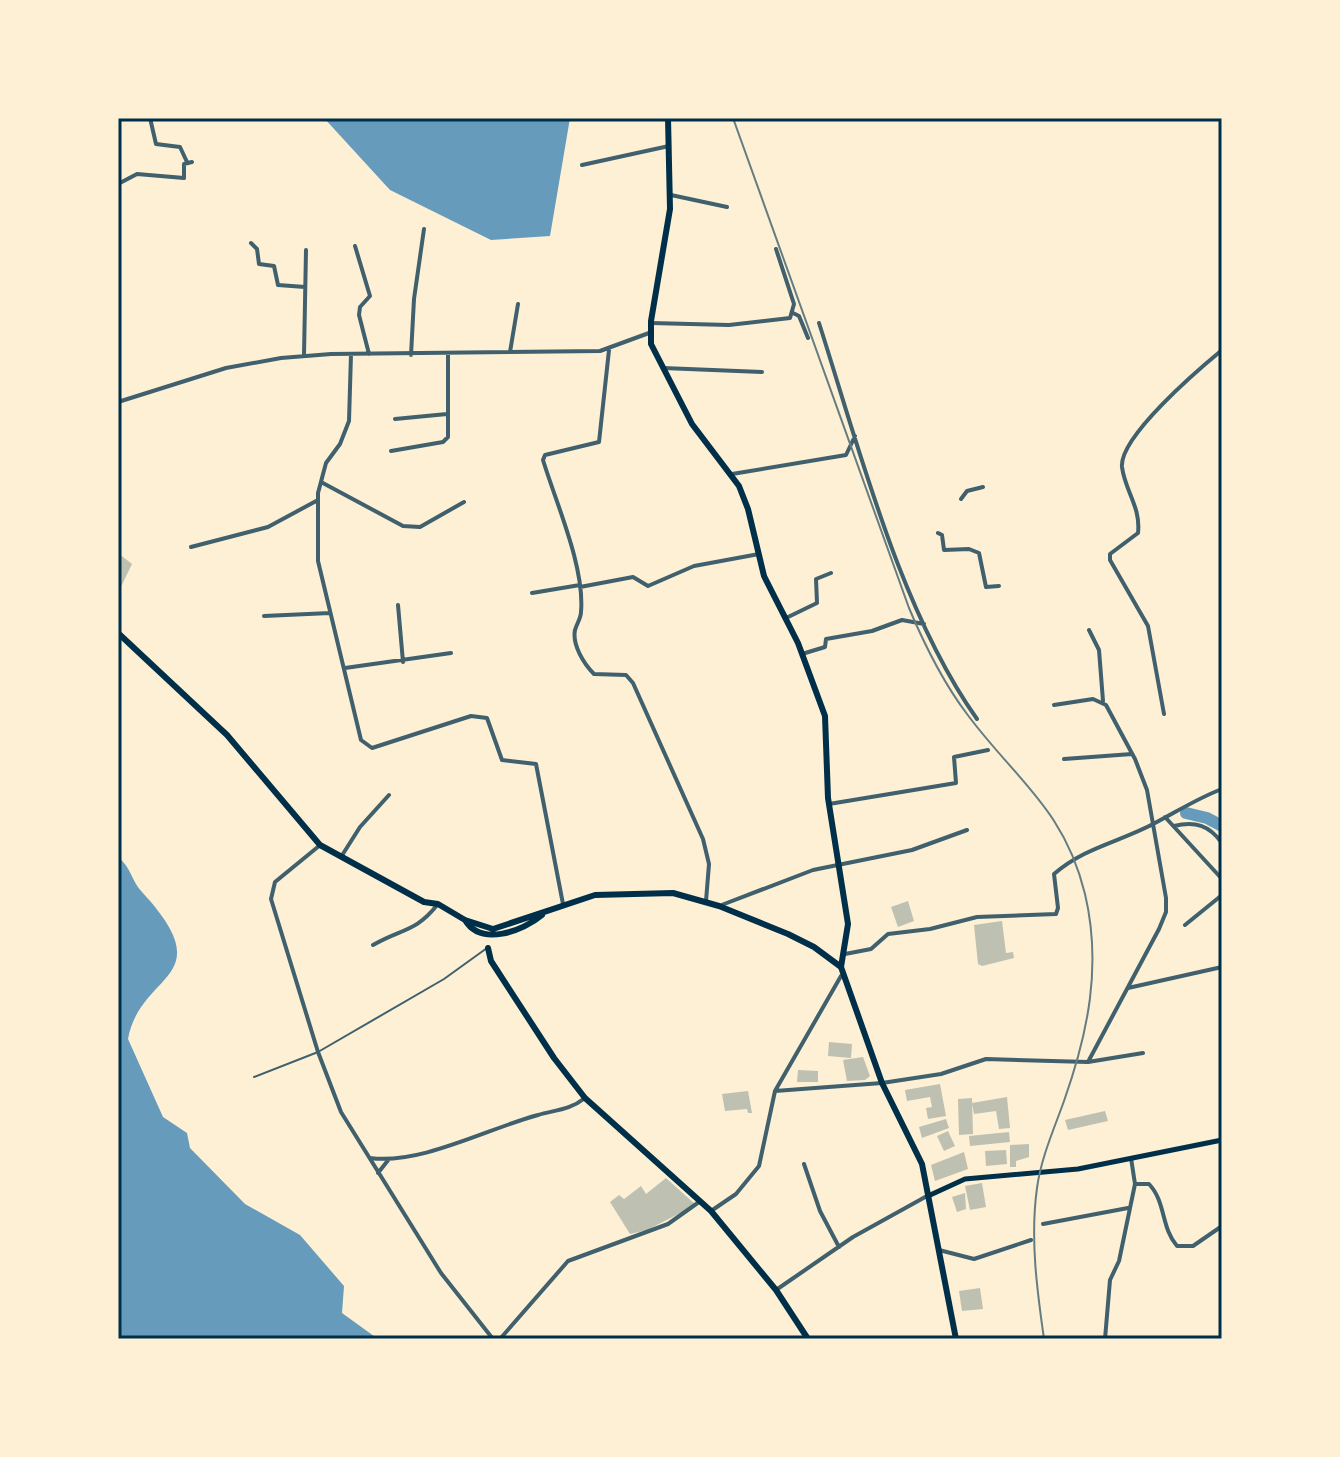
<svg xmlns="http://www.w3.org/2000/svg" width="1340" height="1457" viewBox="0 0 1340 1457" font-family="Jost,sans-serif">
<rect width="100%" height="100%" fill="#fdf0d5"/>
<path fill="#669bbc" d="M324,118H570L550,236L491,240L390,190Z
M118,857C131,867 132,882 142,892C223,980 140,971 128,1039L163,1117L187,1133L190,1148L245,1204L300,1235L344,1286L342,1313L378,1339H118Z"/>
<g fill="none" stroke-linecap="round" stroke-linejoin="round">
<path stroke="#669bbc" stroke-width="12" d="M1186,813L1207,818L1222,826"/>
</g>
<path fill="#bec0b2" d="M118,553L132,564L118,593Z
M908,901L914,921L898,927L891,907Z
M1002,921L1006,953L1013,952L1014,958L982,966L978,964L974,925Z
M829,1042L852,1044L851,1058L828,1056Z
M863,1057L870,1076L865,1080L847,1081L843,1060Z
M798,1070L818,1071V1082H797Z
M940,1084L946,1116L928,1119L926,1108L932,1107L930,1097L907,1101L905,1090Z
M748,1091L752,1113H748L747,1109L725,1111L722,1094Z
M1007,1097L1010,1128L999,1129L996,1111L974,1114L972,1103Z
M972,1098L973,1134L959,1135L958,1099Z
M1105,1111L1108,1121L1068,1130L1065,1120Z
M946,1119L949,1128L922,1138L919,1127Z
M948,1131L955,1146L944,1151L937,1136Z
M1009,1132L1010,1142L970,1146L969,1136Z
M1029,1144V1157L1016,1161V1167H1010V1145Z
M1006,1150L1007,1164L986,1166L985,1151Z
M964,1152L968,1169L935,1181L931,1165Z
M666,1178L696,1205L647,1230L630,1234L610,1202L619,1195L624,1199L641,1186L646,1194Z
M982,1183L986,1207L970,1210L965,1186Z
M965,1193L966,1209L957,1212L952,1197Z
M980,1288L983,1309L962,1311L959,1291Z"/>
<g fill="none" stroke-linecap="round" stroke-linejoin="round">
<path stroke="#3f606c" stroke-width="2" d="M254,1077L318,1052L444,979L487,948"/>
<path stroke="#3f606c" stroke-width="4" d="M150,118L156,144L180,147L187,162
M582,165L669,146
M118,184L137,174L184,178V164L192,162
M671,195L727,207
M251,243L257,249L259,264L274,266L278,285L305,287
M355,246L370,296L360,307L359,315L369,354
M793,313L799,316L808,338
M651,323L729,325L790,318L794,304L776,249
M819,323C860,451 900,610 977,719
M609,350L599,442L545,455L543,460C556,503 585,567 581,612C581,618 577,623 575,630C572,645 584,664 594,674L626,675L633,683L703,839L709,864L706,901
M510,352L518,304
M351,354L349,421L340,444L326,463L318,493V561L361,740L372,748L471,716L487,718L502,760L536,764L563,904
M304,355L306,250
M411,355L414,299L424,229
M663,368L762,372
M118,402L226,368L281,358L331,354L600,351L649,333
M395,419L447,414
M391,451L443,442L448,437V353
M732,474L846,455L855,436
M321,482L403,526L420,527L464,502
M961,499L967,491L983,487
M938,533L942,535L944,550L969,549L979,553L986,587L999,586
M191,547L268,527L318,500
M580,587L633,577L648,586L694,566L759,554
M532,593L580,585
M398,605L403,662
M264,616L330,613
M786,618L817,603L816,579L831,573
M1089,630L1099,650L1103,701
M802,654L825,647L826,639L872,631L902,620L924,624
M345,668L451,653
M1164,714L1148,626L1110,560V554L1138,533C1141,507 1125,491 1122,467C1119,437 1199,369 1222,350
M1064,759L1132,754
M829,804L956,783L954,757L988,750
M1165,817L1222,879
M1174,826C1195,821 1209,825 1222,843
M319,846L275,882L271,899L318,1052L341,1112L441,1273L493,1339
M341,857L360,827L389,795
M719,906L813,870L912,850L967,830
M1185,925L1222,895
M373,945C402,928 415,933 438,904
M845,954L871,949L888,934L930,929L977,917L1056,914L1058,908L1054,874C1085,847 1120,842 1155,823C1178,811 1198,798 1222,789
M1128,988L1222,967
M1088,1062L1143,1053
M775,1091L882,1083L941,1074L986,1059L1088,1062L1159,929L1166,912V898L1147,790L1135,759L1106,705L1093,699L1054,705
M370,1158C421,1165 489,1128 538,1115C555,1110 570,1110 585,1098
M804,1164L820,1211L839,1247
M378,1173L389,1159
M1135,1184H1149C1166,1202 1161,1228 1177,1246H1193L1222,1226
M711,1211L736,1194L759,1166L775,1091L841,976
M1043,1224L1128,1208
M939,1250L974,1259L1031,1240
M776,1290L853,1237L927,1196
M500,1339L568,1261L668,1224L699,1202
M1105,1339L1110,1280L1119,1261L1135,1184L1131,1158"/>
<path stroke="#003049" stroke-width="5" d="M928,1196L965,1179L1078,1169L1222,1140"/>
<path stroke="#003049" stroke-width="6" d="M668,118L670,209L651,321V344L692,424L739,486L748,509L764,576L798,643L825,716L828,798L848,924L841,967
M488,948L491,961L554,1058L585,1098L711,1211L776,1290L808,1339"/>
<path stroke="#003049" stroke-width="6" d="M118,633L227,735L320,845L424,902L438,904L465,920L493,929L595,895L673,893L719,906L788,934L814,947L841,967L882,1083L922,1164L956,1339
M465,920C481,947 523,931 542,915"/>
<path stroke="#657d81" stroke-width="2" d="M733,118L909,608C925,646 942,681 967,714C1015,779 1064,808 1085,894C1102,966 1088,1033 1064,1101C1054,1129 1041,1158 1037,1188C1030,1238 1037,1290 1044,1339"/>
</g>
<rect width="1340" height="1457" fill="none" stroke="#fdf0d5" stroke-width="240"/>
<rect x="120" y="120" width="1100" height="1217" fill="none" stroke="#003049" stroke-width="3"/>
</svg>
